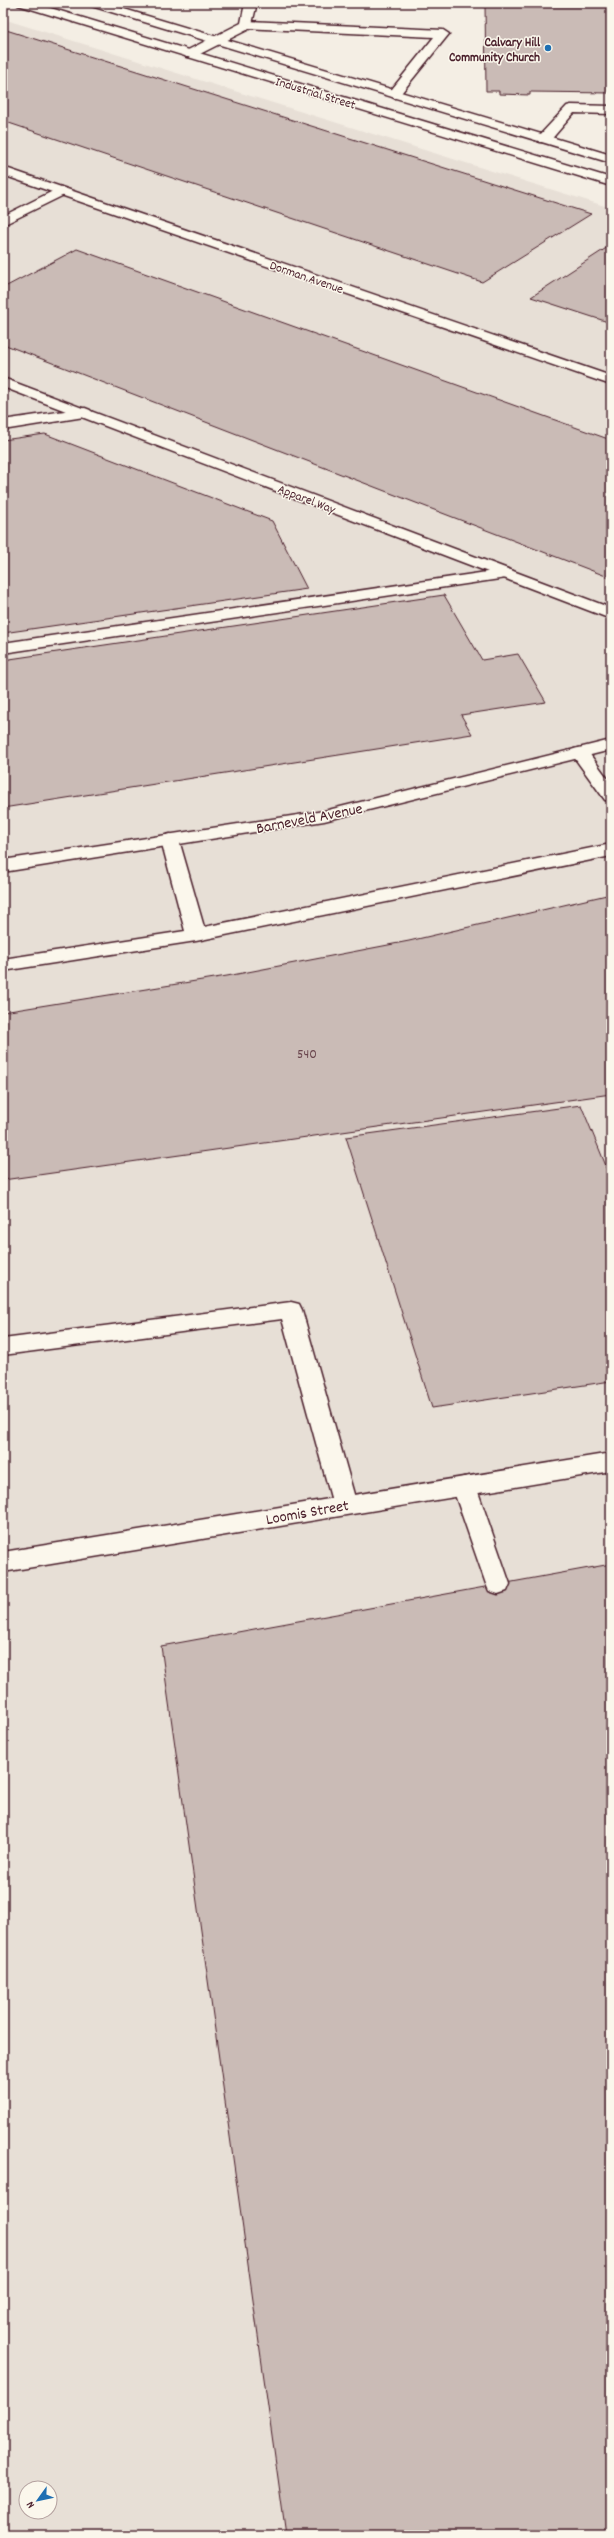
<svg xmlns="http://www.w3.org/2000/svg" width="614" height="2538" viewBox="0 0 614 2538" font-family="Dekko,sans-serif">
<rect width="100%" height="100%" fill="#f4eee4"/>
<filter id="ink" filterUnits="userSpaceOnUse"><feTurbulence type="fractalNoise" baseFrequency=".025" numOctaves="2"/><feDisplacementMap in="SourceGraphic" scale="8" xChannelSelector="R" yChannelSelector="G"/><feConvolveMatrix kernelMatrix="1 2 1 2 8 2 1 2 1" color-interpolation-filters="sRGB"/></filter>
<g filter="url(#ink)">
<path fill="#e7dfd6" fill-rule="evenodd" d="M3,19L611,208V2535H3ZM26,2488H50V2512H26Z"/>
<path fill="#cabbb6" stroke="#4a1f2b" d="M485,3L611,5V93L530,92V95L499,94V91H486Z
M3,29L591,214L482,282L3,121Z
M611,245V323L531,297Z
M77,249L611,440V578L3,344V288Z
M45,434L272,521L307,589L3,633V440Z
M444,595L482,660L518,654L546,702L461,715L472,734L3,808V660Z
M611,894V1094L3,1180V1012L227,976L409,941Z
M581,1105L611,1178V1381L432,1408L346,1137Z
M611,1564V2535H286L161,1646Z"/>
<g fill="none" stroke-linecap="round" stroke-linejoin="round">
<g stroke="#4a1f2b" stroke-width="3">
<path id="lane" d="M247,21L443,30L449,34L398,97L394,98L388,94L434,37L243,28V22Z
M571,105L611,106V114L574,113L549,142H539L538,139L539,136L567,106Z
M61,187L68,191L66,194L3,225V216Z
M85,408L90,410L93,413L90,416L3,430V420Z
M507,569L513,571L515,574L513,577L3,653V643Z
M580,748L586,749L611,783V801L605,800L571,753L574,749Z
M170,834L177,836L179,840L204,927L611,844V856L196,941L3,971V959L185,931L161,840L163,836Z
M291,1302L299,1304L302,1310L357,1505L353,1511L345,1514L337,1511L333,1505L282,1319L3,1355V1339Z
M464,1477L472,1480L476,1486L510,1584L507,1591L498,1594L489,1591L486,1584L452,1486L456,1480Z"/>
</g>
<g stroke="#4a1f2b" stroke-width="3">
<path id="street" d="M245,3H257L251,28L194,57H186L184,54L186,51L241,23Z
M3,167L611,376V385L3,175Z
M3,378L611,608V619L3,387Z
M611,740V750L324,821L3,872V860L324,811Z
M611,1453V1471L3,1572V1552Z"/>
</g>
<g stroke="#4a1f2b" stroke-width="3">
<path id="secondary" d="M16,3H34L611,178V186L18,5Z
M86,3H104L611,155V163L88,5Z"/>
</g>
<use href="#lane" fill="#fbf7ec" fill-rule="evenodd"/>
<use href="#street" fill="#fbf7ec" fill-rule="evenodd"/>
<use href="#secondary" fill="#fbf7ec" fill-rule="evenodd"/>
</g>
</g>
<circle fill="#1f6fb2" stroke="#fbf7ec" stroke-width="1.5" cx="548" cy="48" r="4"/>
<g text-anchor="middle" stroke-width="3" stroke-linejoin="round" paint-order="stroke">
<g font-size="13" font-weight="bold" fill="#4a1f2b" stroke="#fbf7ec" text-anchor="end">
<text x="540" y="46">Calvary Hill<tspan x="540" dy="15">Community Church</tspan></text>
</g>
<g font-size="13" fill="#4a1f2b" stroke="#fbf7ec">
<text transform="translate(316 92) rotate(17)" y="5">Industrial Street</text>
<text transform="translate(307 276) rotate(19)" y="5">Dorman Avenue</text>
<text transform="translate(307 498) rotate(21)" y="5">Apparel Way</text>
</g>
<g font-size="14" fill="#6a464e">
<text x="307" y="1058">540</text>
</g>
<g font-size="16" fill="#4a1f2b" stroke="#fbf7ec">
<text transform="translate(309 817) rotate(-11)" y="6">Barneveld Avenue</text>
<text transform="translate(307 1511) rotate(-10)" y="6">Loomis Street</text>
</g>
</g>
<rect width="614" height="2538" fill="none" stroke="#fbf7ec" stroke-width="16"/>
<rect x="8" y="8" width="598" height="2522" fill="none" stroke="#4a1f2b" stroke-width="1.5" filter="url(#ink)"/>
<g transform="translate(38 2500) rotate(237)"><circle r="19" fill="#fbf7ec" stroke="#b4a19f"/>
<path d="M0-3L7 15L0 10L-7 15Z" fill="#1f6fb2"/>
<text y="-6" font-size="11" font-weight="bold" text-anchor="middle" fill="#4a1f2b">N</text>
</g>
</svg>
